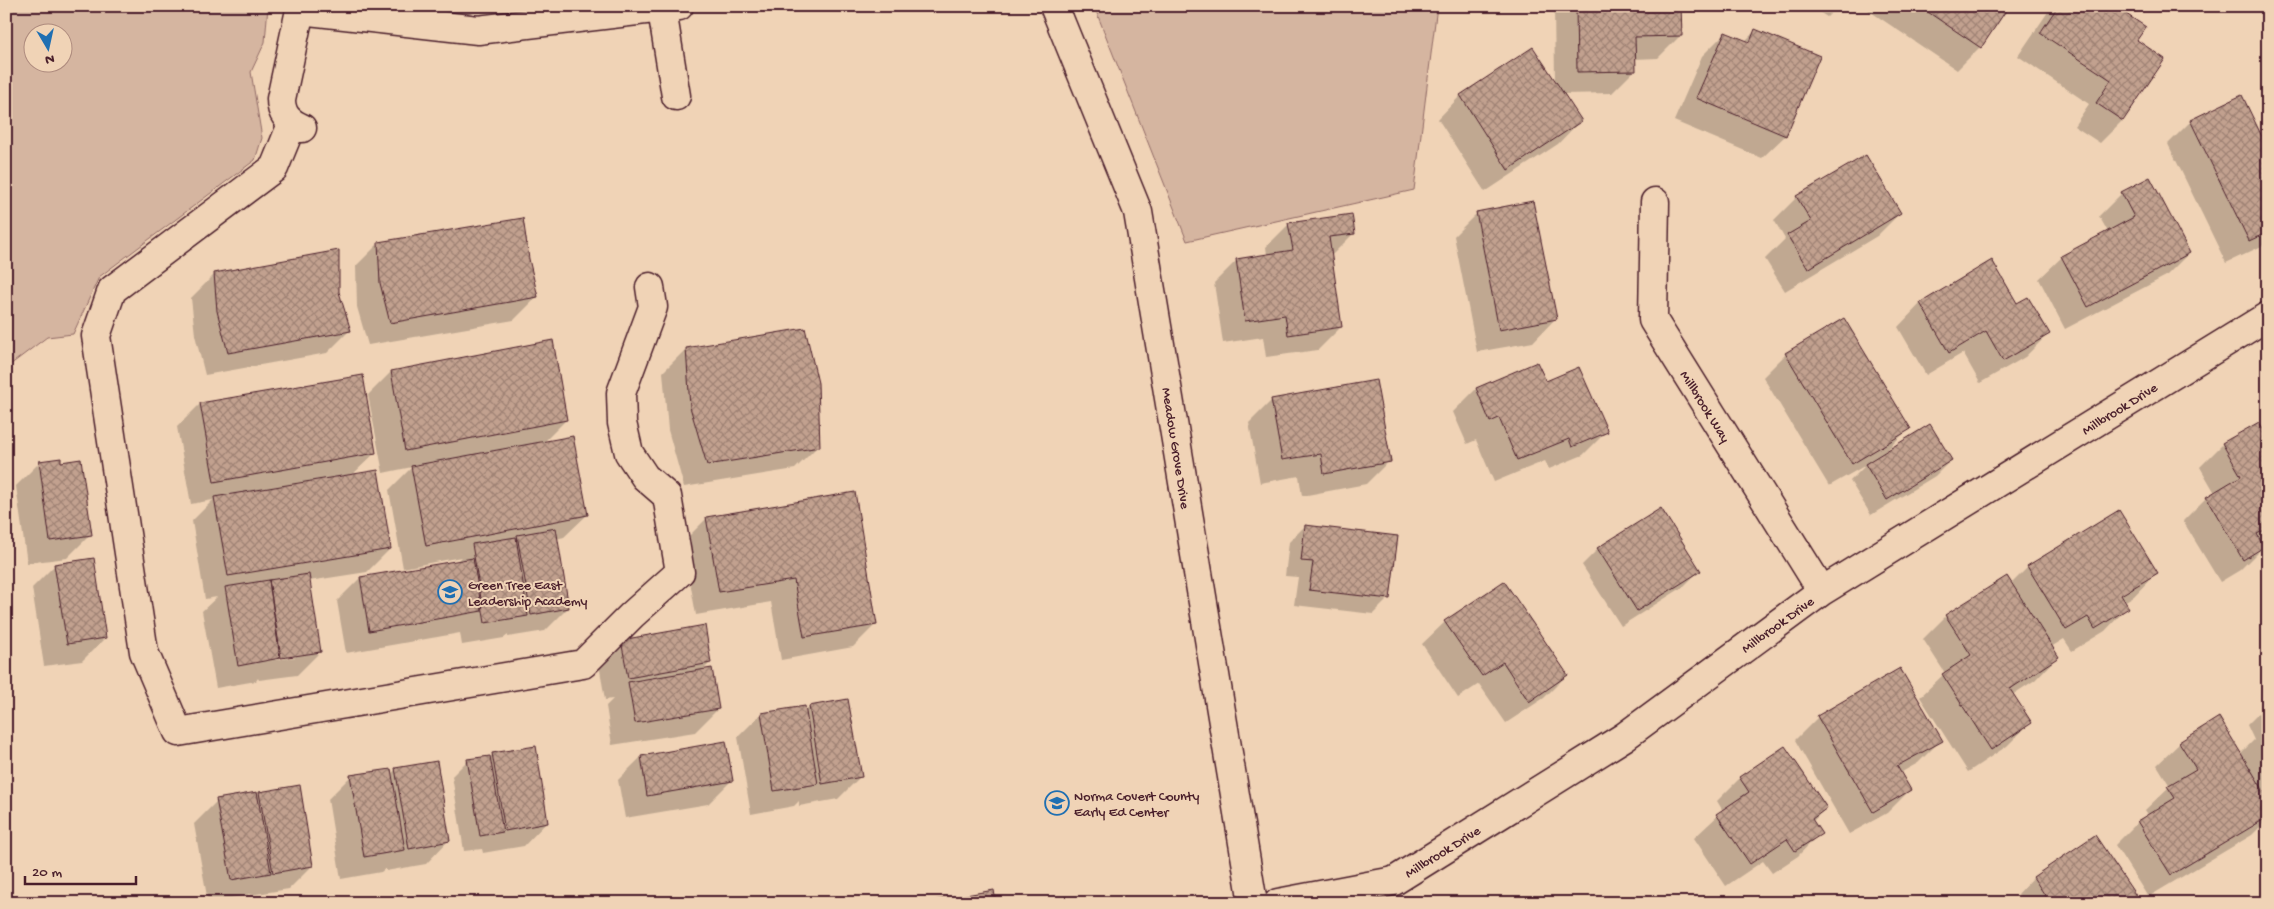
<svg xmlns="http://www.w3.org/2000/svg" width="2274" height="909" viewBox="0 0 2274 909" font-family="'Gochi Hand',sans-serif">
<defs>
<pattern id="building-cross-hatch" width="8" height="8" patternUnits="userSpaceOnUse" patternTransform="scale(1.25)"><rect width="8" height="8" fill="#c2a18f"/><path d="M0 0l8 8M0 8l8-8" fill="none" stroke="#a08375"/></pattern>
</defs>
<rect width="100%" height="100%" fill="#f0d3b6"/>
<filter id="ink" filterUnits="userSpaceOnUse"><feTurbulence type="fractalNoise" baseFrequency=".02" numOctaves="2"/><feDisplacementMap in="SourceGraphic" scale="10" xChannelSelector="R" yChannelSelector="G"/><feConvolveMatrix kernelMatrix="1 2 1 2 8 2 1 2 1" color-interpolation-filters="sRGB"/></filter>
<g filter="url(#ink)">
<path fill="#d5b5a0" stroke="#906a66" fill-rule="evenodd" d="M6,6H268L265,42L251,72L262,138L255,160L99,277L73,334L47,337L6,368ZM32,32H62V62H32Z
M1094,6H1437L1414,190L1187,241Z"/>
<path fill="#0003" fill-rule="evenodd" d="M1554,6H1680L1681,35L1658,58L1634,59L1635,70L1612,93L1562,94L1580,121L1558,144L1485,192L1438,119L1460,96L1532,49L1555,82Z
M1810,6H1838L1827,17Z
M1870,6H2008L1980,47L1957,70L1868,10Z
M2052,6H2112L2136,40L2122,121L2100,143L2074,126L2089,104L2018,56Z
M1755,31L1785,136L1762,158L1674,121L1702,56L1725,33L1745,41Z
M2191,121L2268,152V243L2226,263L2168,144Z
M2122,193L2189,253L2166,276L2065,329L2039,279L2062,257L2108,232L2099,216Z
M1797,197L1900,213L1877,236L1785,291L1765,259L1785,239L1774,220Z
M1477,213L1555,319L1533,342L1477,352L1454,236Z
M1289,224L1354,233L1331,256L1341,327L1318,350L1266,357L1263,337L1223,343L1214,283L1237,260L1267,255L1266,247Z
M379,243L528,259L537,297L514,320L368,345L357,307L356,266Z
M1992,262L2017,305L2048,334L2025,357L1980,383L1963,353L1926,375L1898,327L1920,304Z
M214,275L338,292L350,330L327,353L205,375L195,335L191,298Z
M686,349L818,446L795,469L684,487L668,430L663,372Z
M1786,354L1909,428L1886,451L1951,460L1935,476L1871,515L1850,481L1866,465L1829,486L1763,377Z
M1537,363L1545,383L1606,432L1583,455L1549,469L1545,461L1494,482L1476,440L1467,444L1453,412L1476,389Z
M391,372L566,420L543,443L587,515L564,537L556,539L568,608L545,631L508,637V635L504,638L462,645L460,633L346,653L337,601L360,578L456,562L461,557L403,568L389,490L412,467L383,473L368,395Z
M1272,400L1389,461L1366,484L1302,496L1299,476L1260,483L1249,423Z
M200,404L375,453L352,475L390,549L367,572L309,581L320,652L297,675L259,680L258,678L256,681L216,688L202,611L217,597L205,599L192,521L213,500L191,504L177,427ZM296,655V657L275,660V658Z
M2268,438V536L2259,541L2263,547L2240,570L2220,582L2183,521L2206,498L2215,493L2200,467L2223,444Z
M39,463L90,535L67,558L27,563L16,486Z
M706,519L876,624L853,647L781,660L771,602L696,615L683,542Z
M1305,526L1389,598L1373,614L1294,605L1298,577L1285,576L1289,542Z
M1598,549L1699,571L1683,587L1621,626L1582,565Z
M55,565L105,638L82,661L44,666L32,588Z
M2028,567L2156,573L2134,596L2124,602L2127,608L2105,631L2072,651L2064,639L2051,647L2057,657L2035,680L2012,695L2030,723L2007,746L1968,772L1920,697L1945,673L1923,639L1946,616L2006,577L2011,584Z
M1445,622L1567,675L1544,698L1506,723L1479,684L1458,698L1422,644Z
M622,641L710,663L702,671L718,709L695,732L612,745L606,706L613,699L605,700L599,664Z
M1900,669L1941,740L1918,763L1900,773L1910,790L1887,813L1849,834L1795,740L1818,717Z
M2268,704V819L2252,835L2148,897L2115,845L2138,822L2149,816L2145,810L2170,786L2157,765L2180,743L2240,754L2254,740L2247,725Z
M809,707L861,776L838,799L799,806V801L794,806L751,814L738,737L761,714L805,711Z
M493,754L546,823L524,846L483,853L482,849L464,851L452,776L468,760L489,758Z
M641,757L731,781L708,804L625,818L618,780Z
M396,769L448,841L426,864L386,871V868L381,872L341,879L328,799L351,776L391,774Z
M1740,778L1826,808L1812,822L1820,833L1798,856L1772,873L1763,861L1726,886L1694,838L1723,811L1717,801Z
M259,793L312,866L289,889L250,895V893L247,895L208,902L194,824L217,801L256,796Z
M2095,837L2140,903H2024L2018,894L2033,878Z"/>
<path fill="url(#building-cross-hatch)" stroke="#4a1f2b" d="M1576,6H1681L1682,36L1635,37L1636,71L1577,72Z
M1919,6H2009L1981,48Z
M2058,6H2114L2146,27L2137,40L2165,59L2123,121L2096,103L2111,80L2040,33Z
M1755,29L1820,56L1786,136L1696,98L1725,32L1750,42Z
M1533,47L1582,121L1508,170L1460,95Z
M2242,95L2268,149V232L2249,241L2190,120Z
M1866,155L1901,213L1808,269L1787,235L1811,221L1796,196Z
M2150,177L2190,253L2088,307L2061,256L2134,217L2121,192Z
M1533,201L1557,319L1499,330L1476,212Z
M1352,214L1355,234L1329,237L1342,327L1288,335L1285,315L1245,321L1236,259L1293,250L1288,223Z
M523,218L529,259L538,297L390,323L380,283L378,242Z
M339,250V292L351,331L228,353L217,311L214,273Z
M1992,260L2017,303L2028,297L2050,334L2003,361L1986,331L1949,353L1920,303Z
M1844,318L1911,429L1852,464L1785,353Z
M805,328L818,383L820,447L707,465L690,407L686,348Z
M553,340L567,420L405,451L391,371Z
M1537,362L1546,381L1579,367L1608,432L1572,447L1569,439L1517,460L1499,418L1490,422L1476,388Z
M363,375L376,453L214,482L200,403Z
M1376,380L1391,462L1324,474L1321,454L1282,460L1271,399Z
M2259,422L2268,436V528L2257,534L2264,547L2243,560L2206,497L2241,476L2222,443Z
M1930,424L1952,460L1887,500L1865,464Z
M573,436L588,515L426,546L411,466Z
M61,458V462L81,459L92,535L50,541L39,461Z
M378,470L391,549L228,576L214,497Z
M855,492L877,625L804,637L794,580L719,592L706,517Z
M1661,508L1701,571L1637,611L1597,548Z
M2119,510L2158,573L2121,595L2129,608L2095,629L2088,617L2066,630L2027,566Z
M1305,525L1398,536L1390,599L1309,590L1313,562L1301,561Z
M556,528L569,608L531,615L517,535Z
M516,537L528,616L485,623L472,544Z
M94,558L106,638L67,644L54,564Z
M473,558L482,611L369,631L360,577Z
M309,574L321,652L281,658L269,580Z
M2007,576L2059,657L2010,689L2032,723L1991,750L1942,674L1971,655L1945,615Z
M269,580L280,658L238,666L225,587Z
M1504,581L1568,675L1529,702L1503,662L1482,676L1444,621Z
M705,625L711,663L628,678L621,640Z
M712,668L719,709L635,723L628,682Z
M1900,668L1943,741L1897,766L1911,790L1873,812L1817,716Z
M848,699L862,777L822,784L809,706Z
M805,706L818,784L774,791L761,713Z
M2219,717L2268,798V817L2171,875L2137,821L2175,798L2167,786L2196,769L2179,742Z
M2268,728V744L2261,731Z
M726,741L733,781L647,796L641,756Z
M536,746L548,823L505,831L492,753Z
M1785,746L1827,808L1812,819L1822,834L1795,851L1787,839L1750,864L1716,814L1749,792L1739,777Z
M490,756L503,832L480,836L467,759Z
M437,761L450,841L409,849L395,768Z
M391,769L405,850L364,857L350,775Z
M300,785L313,866L273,873L259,792Z
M257,792L271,873L231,880L216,799Z
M2095,835L2141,903H2050L2033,877Z
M994,890L996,903H921Z"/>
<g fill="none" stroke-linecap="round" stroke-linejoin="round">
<g stroke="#4a1f2b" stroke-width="31">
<path id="minor" d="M1054,6L1138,212L1253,903
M662,10L676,96
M292,124L274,168L112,290L96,336L144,652L178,732L583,664L632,615L680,572L667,496L645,477L629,453L622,423L621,393L653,307L650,287
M302,128C288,122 281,114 281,99L300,10L478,30L679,6
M1655,202L1653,320L1822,591
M1278,903L1394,881L1624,737L1822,591L2268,316"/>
</g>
<use href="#minor" stroke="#f0d3b6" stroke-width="28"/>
</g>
</g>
<defs>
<g id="school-ring" transform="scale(1.25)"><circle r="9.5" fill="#f0d3b6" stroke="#1f6fb2" stroke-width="1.5"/><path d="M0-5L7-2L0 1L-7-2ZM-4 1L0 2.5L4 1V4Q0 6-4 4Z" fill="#1f6fb2"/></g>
</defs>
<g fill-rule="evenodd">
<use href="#school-ring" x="450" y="592"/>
<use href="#school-ring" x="1057" y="803"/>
</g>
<g text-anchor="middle" stroke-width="4" stroke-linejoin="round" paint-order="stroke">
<g font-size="14" fill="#4a1f2b" stroke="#f0d3b6">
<text transform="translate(1706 406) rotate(58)" y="5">Millbrook Way</text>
<text transform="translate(2119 408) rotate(-32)" y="5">Millbrook Drive</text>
<text transform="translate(1177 448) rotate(81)" y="5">Meadow Grove Drive</text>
<text transform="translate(1777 624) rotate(-36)" y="5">Millbrook Drive</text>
<text transform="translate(1442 851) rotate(-32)" y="5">Millbrook Drive</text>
</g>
<g font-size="14" fill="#4a1f2b" stroke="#f0d3b6" text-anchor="start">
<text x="468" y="589">Green Tree East<tspan x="468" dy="16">Leadership Academy</tspan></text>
<text x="1074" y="800">Norma Covert County<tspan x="1074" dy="16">Early Ed Center</tspan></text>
</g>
</g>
<rect width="2274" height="909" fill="none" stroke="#f0d3b6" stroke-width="25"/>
<rect x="12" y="12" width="2249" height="884" fill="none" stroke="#4a1f2b" stroke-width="2" filter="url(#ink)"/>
<g transform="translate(48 48) rotate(171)"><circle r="24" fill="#f0d3b6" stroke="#ae8b7e"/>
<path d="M0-4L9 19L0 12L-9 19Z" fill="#1f6fb2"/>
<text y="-8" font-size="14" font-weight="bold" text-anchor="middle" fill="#4a1f2b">N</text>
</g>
<path d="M25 876v8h111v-8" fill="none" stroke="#4a1f2b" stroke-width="2.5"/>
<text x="32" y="876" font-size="15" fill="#4a1f2b" stroke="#f0d3b6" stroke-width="4" paint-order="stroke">20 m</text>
</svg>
